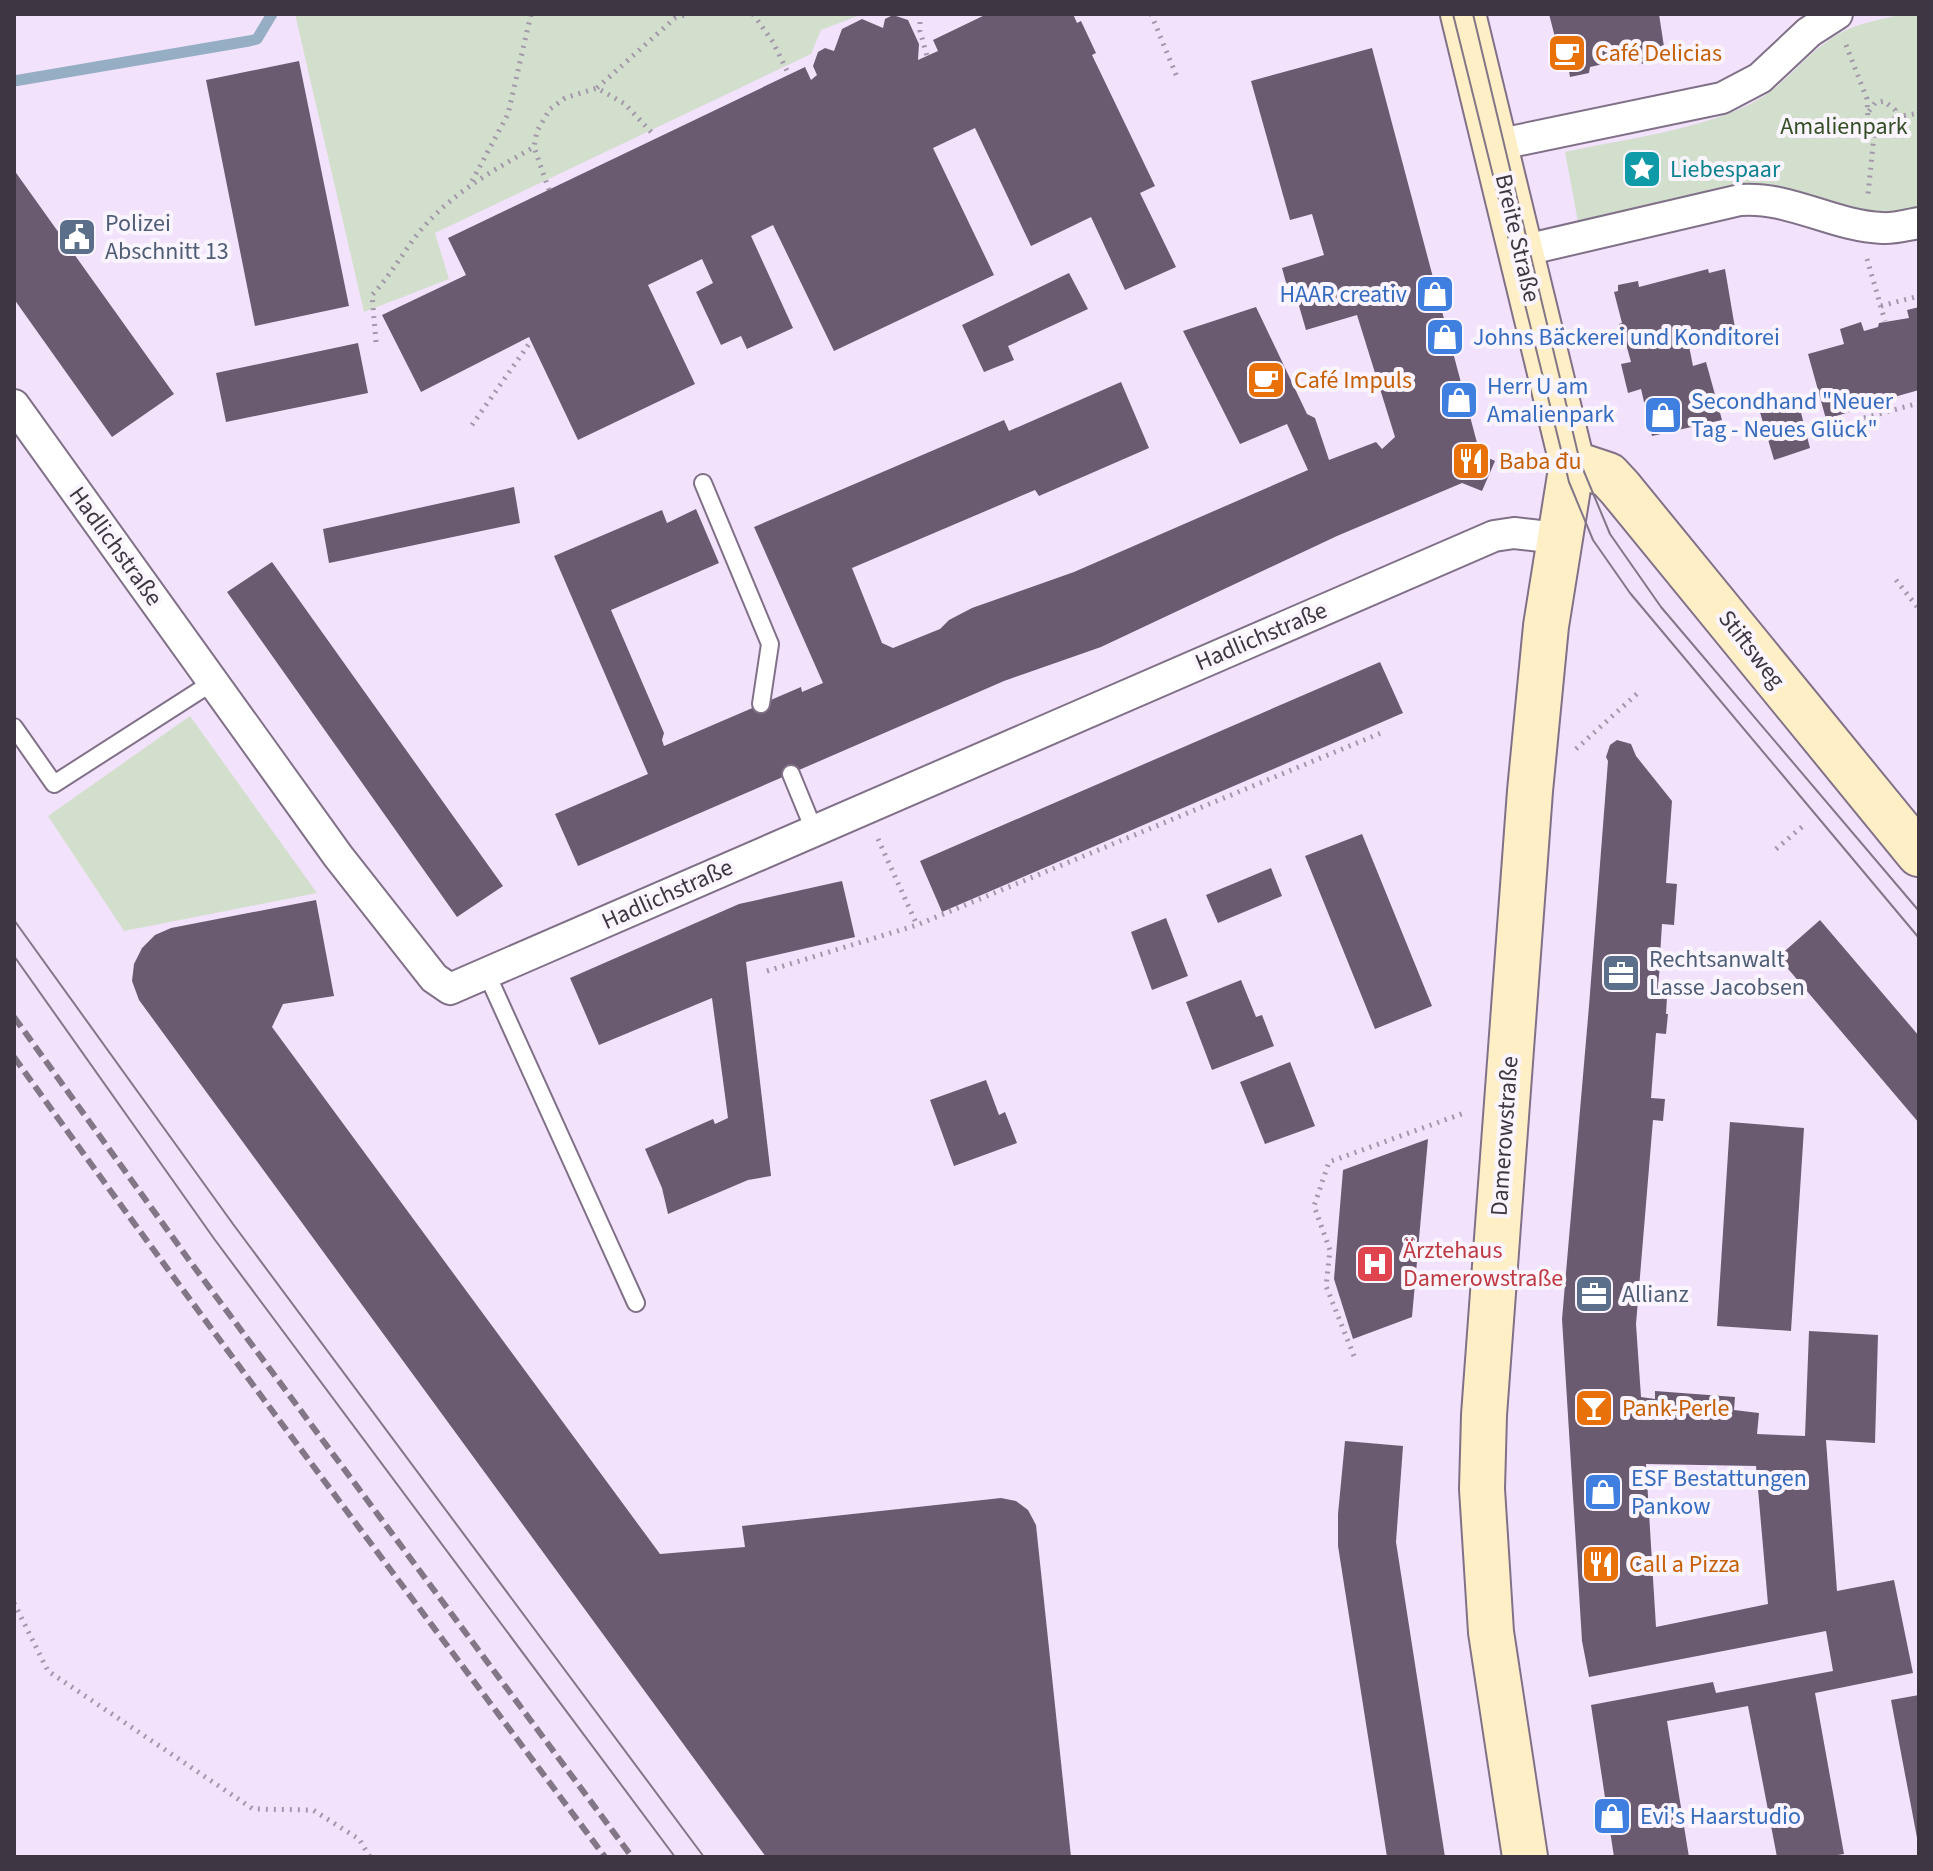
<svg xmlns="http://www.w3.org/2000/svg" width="1933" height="1871" viewBox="0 0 1933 1871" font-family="'Source Sans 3',sans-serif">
<rect width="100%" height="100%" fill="#f3e2fc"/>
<path fill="#d3dfcd" d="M295,14H863L821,30L811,54L435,233L449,279L364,312Z
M1904,14H1919V209L1897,215L1872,212L1769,184L1732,186L1578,222L1565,152C1623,139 1709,129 1759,99C1786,83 1804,57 1829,40C1851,24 1878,20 1904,14Z
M190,716L317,893L124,931L48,816Z"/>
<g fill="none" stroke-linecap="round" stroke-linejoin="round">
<path stroke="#96aec4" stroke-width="11" d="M14,81L249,41L257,39L272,14"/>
</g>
<path fill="#6a5b71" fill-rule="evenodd" d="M987,14H1073L1077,23L1081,21L1096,53L1092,55L1155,186L1140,193L1176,267L1125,290L1091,217L1031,246L975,128L933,148L994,275L834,351L773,225L751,236L793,328L747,349L741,336L721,345L696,292L713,283L702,259L648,285L695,384L578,440L529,337L421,392L382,315L466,275L448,238L805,67L811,80L817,75L813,66L818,52L825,48L834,51L842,29L862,19L883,28L885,19L893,15L908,20L919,44L918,60L938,51L933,40Z
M1549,14H1659L1666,60L1642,64L1639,56L1590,67L1589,73L1570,77L1569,71L1564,72Z
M1372,48L1480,454L1495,461L1482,491L1462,483L1337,536L1101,647L1004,681L578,866L555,814L648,774L554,556L662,510L667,523L696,509L719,563L611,610L664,733L662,740L664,746L801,687L802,692L823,683L754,527L1004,420L1009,431L1121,382L1149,448L1039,496L1035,490L852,568L882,643L893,648L940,629L949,620L972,608L1074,572L1308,470L1287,424L1240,444L1183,331L1256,307L1307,414L1315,418L1329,460L1376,442L1382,449L1395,437L1357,315L1306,330L1297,299L1291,301L1282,268L1324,255L1312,214L1290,220L1251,81Z
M299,61L349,306L255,326L206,80Z
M14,170L174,394L112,437L14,299Z
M1708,269L1709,273L1725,269L1736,334L1689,346L1693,366L1706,362L1722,420L1652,436L1641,389L1628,393L1621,364L1631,362L1626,344L1623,345L1619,324L1622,323L1614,292L1618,291V285L1638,281L1639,287Z
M1069,273L1088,309L1008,346L1014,360L984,372L962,325Z
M1919,307V390L1855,408L1856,410L1826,419L1808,354L1844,344L1840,329L1861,322L1864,331L1878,327L1879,323L1909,318L1907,310Z
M358,343L368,393L226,422L216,373Z
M1796,393L1810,448L1774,460L1757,402Z
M514,487L520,523L329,563L323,529Z
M272,562L503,886L457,917L227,592Z
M1380,662L1403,713L942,912L920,861Z
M1617,740L1631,744L1636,756L1672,801L1666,883L1677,884L1674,925L1662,924L1660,956L1676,957L1675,966L1660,965L1657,997H1667L1666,1014H1668L1666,1034L1656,1033L1651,1098L1665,1099L1663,1121L1653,1120L1636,1324L1641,1397L1655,1399V1391L1735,1397L1734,1410L1759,1413L1757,1434L1805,1436L1809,1331L1878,1335L1875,1443L1826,1440L1837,1591L1894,1580L1913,1673L1815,1693L1844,1854L1825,1857H1777L1748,1706L1667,1721L1689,1857H1614L1591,1705L1713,1682L1716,1693L1833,1671L1826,1631L1589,1677L1582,1641L1562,1319L1589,1006L1608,761L1606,757L1610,745ZM1646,1464L1756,1466L1768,1604L1656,1627Z
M1362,834L1432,1006L1375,1029L1305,856Z
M1271,868L1282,896L1218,923L1206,895Z
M842,881L855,937L746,962L771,1176L748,1180L668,1214L662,1188L645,1149L713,1119L715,1124L728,1118L712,998L599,1045L570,978L739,904Z
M316,900L334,996L283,1004L272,1027L660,1554L745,1547L742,1526L1001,1498L1016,1501L1028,1510L1036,1525L1071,1857H766L139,1000L132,981L134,964L142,948L155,935L171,928Z
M1166,918L1188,976L1152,990L1131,932Z
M1820,920L1919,1036V1123L1778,957Z
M1241,980L1256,1017L1262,1015L1274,1046L1212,1070L1186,1002Z
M1290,1062L1315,1126L1265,1144L1240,1082Z
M986,1080L999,1115L1005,1112L1017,1143L954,1166L930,1100Z
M1730,1122L1804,1128L1791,1331L1717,1326Z
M1428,1139L1412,1317L1353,1339L1334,1279L1343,1170Z
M1345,1441L1403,1446L1396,1542L1445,1857H1387L1338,1546V1514Z
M1919,1695V1843H1918L1891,1700Z"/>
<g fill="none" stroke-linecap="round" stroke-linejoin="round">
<g stroke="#807188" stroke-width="20">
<path id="lane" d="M703,483L770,644L761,704
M14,727L54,784L213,682
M791,774L814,830
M486,972L636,1303"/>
</g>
<g stroke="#807188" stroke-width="34">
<path id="street" d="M1496,145L1722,98L1760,78L1809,32L1837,14
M1521,251L1740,200C1789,196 1833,226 1882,228C1894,229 1907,225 1919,223
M14,405L338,856L434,978L450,989L1494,536L1514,533L1558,538"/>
</g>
<g stroke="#807188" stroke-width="48">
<path id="secondary" d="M1463,14L1572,463L1546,626L1530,791L1484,1415L1482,1489L1491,1632L1525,1857
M1572,463L1608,475L1620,488L1919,854"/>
</g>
<path stroke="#a397aa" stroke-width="5" stroke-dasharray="2 6" stroke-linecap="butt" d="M753,14L773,42L789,75
M920,14V31L927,56
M1151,14L1177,77
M1846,45L1867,99L1868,121L1874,135L1868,194
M597,88L675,18L688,14
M1869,111L1875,103L1884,101L1895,110V124L1890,130L1875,129L1870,125
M1896,117L1919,113
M472,181L508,114L531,14
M549,190L534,147L537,131L550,109L565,98L597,88L625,104L652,133
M1867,259L1885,321
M1881,306L1919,296
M376,342L372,295C391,275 403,252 420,231C452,193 492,171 534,147
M1864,418L1919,403
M472,425L531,341
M1896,580L1919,609
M1576,749L1640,691
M878,839L917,925
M1776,849L1803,826
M767,971L917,925L1381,733
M1354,1356L1326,1286L1330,1250L1314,1206L1329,1162L1464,1113
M14,1603L48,1671L253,1809L313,1810L359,1839L370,1857"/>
<use href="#lane" stroke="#fff" stroke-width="16"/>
<use href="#street" stroke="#fff" stroke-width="30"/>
<use href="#secondary" stroke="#ffefc7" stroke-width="44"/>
<path stroke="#827787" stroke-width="2" d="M1453,14L1569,482L1593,540L1630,593L1919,938
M1473,14L1580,462L1610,534L1661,607L1919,911
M14,920L233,1224L704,1857
M14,956L215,1240L675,1857"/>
<path stroke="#827787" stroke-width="6" stroke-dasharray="12 6" stroke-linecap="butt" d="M14,1017L189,1260L632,1857
M14,1057C207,1327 407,1591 605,1857"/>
</g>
<defs>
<g id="cafe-square" transform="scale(2)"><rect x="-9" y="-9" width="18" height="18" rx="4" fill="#e8710a" stroke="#faf4fe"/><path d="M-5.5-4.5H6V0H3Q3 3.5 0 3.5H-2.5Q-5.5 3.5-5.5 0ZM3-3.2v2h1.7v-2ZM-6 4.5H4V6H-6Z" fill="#fff"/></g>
<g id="sight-square" transform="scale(2)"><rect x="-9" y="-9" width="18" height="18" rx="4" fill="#0f9aa8" stroke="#faf4fe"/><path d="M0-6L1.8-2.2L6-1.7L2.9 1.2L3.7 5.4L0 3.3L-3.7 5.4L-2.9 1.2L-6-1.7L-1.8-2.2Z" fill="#fff"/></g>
<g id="civic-square" transform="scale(2)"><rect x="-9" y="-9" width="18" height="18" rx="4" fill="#5c6f8a" stroke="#faf4fe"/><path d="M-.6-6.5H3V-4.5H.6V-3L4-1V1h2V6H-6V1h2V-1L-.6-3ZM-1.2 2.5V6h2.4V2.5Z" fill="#fff"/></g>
<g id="shop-square" transform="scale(2)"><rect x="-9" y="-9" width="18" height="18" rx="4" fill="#3f7fe0" stroke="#faf4fe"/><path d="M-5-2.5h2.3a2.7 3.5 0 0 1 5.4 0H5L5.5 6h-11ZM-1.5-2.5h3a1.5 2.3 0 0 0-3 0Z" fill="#fff"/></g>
<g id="restaurant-square" transform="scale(2)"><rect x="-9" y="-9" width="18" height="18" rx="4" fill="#e8710a" stroke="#faf4fe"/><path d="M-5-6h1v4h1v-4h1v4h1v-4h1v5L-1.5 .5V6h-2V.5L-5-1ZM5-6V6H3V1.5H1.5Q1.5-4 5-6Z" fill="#fff"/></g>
<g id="office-square" transform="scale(2)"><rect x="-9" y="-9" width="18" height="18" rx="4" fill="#5c6f8a" stroke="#faf4fe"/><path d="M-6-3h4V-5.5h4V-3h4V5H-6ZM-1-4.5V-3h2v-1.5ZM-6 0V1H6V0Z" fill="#fff"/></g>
<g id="hospital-square" transform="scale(2)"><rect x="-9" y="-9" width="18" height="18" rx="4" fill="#e0444e" stroke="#faf4fe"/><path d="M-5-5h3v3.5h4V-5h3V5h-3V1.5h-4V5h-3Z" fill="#fff"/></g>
<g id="bar-square" transform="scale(2)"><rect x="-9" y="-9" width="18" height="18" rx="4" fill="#e8710a" stroke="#faf4fe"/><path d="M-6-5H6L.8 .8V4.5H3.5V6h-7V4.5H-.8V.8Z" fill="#fff"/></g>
</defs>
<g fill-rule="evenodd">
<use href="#cafe-square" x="1567" y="53"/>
<use href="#sight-square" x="1642" y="169"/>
<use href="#civic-square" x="77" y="237"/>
<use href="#shop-square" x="1435" y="294"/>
<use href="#shop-square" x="1445" y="337"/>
<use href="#cafe-square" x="1266" y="380"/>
<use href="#shop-square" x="1459" y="400"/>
<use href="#shop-square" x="1663" y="415"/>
<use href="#restaurant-square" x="1471" y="461"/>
<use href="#office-square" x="1621" y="973"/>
<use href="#hospital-square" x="1375" y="1264"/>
<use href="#office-square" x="1594" y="1294"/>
<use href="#bar-square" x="1594" y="1408"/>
<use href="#shop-square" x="1603" y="1492"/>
<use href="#restaurant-square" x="1601" y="1564"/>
<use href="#shop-square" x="1612" y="1816"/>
</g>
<g text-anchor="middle" stroke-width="8" stroke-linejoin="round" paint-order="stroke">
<g font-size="24" fill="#c56008" stroke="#faf4fe" text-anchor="start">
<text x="1595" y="61">Café Delicias</text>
<text x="1294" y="388">Café Impuls</text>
<text x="1499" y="469">Baba đu</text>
<text x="1622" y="1416">Pank-Perle</text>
<text x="1629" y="1572">Call a Pizza</text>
</g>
<g font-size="24" fill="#344e26" stroke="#faf4fe">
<text x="1844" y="134">Amalienpark</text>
</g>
<g font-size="24" fill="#0d838f" stroke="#faf4fe" text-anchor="start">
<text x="1670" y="177">Liebespaar</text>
</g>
<g font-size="24" fill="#4e5e75" stroke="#faf4fe" text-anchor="start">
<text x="105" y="231">Polizei<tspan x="105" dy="28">Abschnitt 13</tspan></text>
<text x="1649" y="967">Rechtsanwalt<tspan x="1649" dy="28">Lasse Jacobsen</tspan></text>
<text x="1622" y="1302">Allianz</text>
</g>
<g font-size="24" fill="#3e3741" stroke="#faf4fe">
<text transform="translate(1518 238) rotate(77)" y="8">Breite Straße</text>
<text transform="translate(116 546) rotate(54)" y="8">Hadlichstraße</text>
<text transform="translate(1261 636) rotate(-23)" y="8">Hadlichstraße</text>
<text transform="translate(1752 649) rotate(52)" y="8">Stiftsweg</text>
<text transform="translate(667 894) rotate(-24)" y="8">Hadlichstraße</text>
<text transform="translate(1504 1136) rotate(-86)" y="8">Damerowstraße</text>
</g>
<g font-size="24" fill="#366cbe" stroke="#faf4fe" text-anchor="start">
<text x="1407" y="302" text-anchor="end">HAAR creativ</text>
<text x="1473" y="345">Johns Bäckerei und Konditorei</text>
<text x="1487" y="394">Herr U am<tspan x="1487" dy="28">Amalienpark</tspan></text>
<text x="1691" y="409">Secondhand "Neuer<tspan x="1691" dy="28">Tag - Neues Glück"</tspan></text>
<text x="1631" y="1486">ESF Bestattungen<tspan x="1631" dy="28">Pankow</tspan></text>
<text x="1640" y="1824">Evi's Haarstudio</text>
</g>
<g font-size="24" fill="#be3a42" stroke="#faf4fe" text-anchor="start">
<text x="1403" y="1258">Ärztehaus<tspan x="1403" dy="28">Damerowstraße</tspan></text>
</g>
</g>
<rect width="1933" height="1871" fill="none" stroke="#3e3741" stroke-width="32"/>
</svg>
